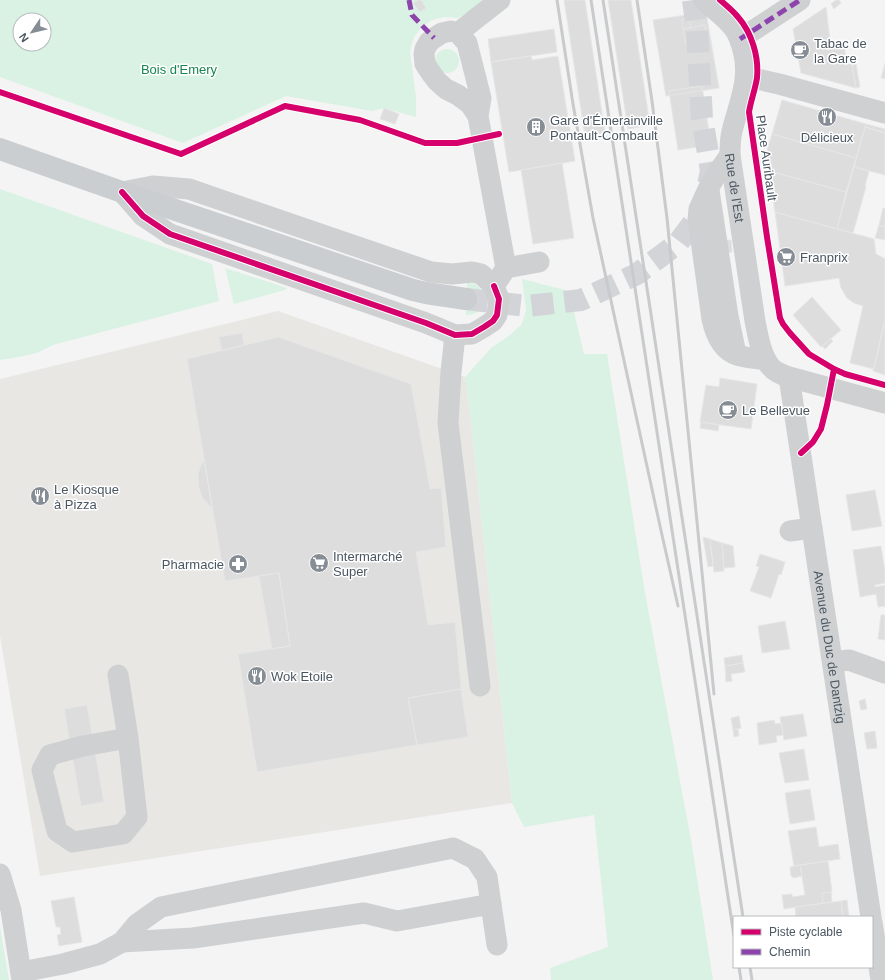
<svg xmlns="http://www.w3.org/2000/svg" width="885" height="980" viewBox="0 0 885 980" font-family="Helvetica,sans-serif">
<rect width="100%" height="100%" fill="#f4f4f4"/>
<path fill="#e8e7e3" d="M278,311L465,377L470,412L512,803L40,876L0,636V379Z"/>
<path fill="#d9f2e3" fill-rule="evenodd" d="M0,0H486L468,12L458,18L444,17L432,20L421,28L415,36L412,43L410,53L416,97V117L384,108L372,111L286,96L183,143L0,77ZM20,20H44V44H20Z
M435 61a12 12 0 1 1 24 0a12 12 0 1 1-24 0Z
M0,189L212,264L219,301L53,345L37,353L13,358L0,360Z
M225,268L287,288L285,290L234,304Z
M522,279L569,291L584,354H607L644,587L691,840L713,980H551L550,968L608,947L594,815L524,827L512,803L470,412L465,377L491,348L510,335L522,324L526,310Z
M467,283C490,282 490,317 466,315Z
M0,927L9,980H0Z"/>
<path fill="#ddddde" stroke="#e5e6e7" d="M419,0H421L426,8L420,12L413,3Z
M564,0H585L605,133L585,136Z
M608,0H631L650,125L628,129Z
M836,0H839L841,3L834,9L831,4Z
M826,7L831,48L844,46L847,63L852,65L856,88L801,73L793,29Z
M706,12L719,88L666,96L653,20Z
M689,18L691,28L683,29L682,19Z
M705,25L707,41L686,44L683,29Z
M554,29L557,52L491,62L488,39Z
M531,56L532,60L558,56L575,161L509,172L491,62Z
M885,63V79L881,78Z
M856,64L860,87L856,88L852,65Z
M702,86L711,145L678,150L669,91Z
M782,100L866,124L856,158L772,134Z
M384,108L399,114L395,124L380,119Z
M866,124L885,129V133L865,127Z
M865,127L885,133V175L854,167Z
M772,134L856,158L846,192L770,171L767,150Z
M562,163L574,238L533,244L521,170Z
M854,167L869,171L865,186L866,187L853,233L837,229Z
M769,171L846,192L837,229L775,212Z
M883,208L885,209V227L879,225Z
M775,212L874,239L876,254L882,257L885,259V320L874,369L850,363L863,306L854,303L847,298L841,288L839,278L785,286Z
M879,225L885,227V240L875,238Z
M724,240H731L732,252L726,253Z
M812,297L841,330L821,347L793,315Z
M885,320V375L873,371Z
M242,333L244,345L222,351L219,337Z
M278,337L411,384L430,489L441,488L446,547L416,552L428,625L455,622L461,689L408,698L417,745L257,772L238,654L290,646L279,573L225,581L187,359Z
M831,339L833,341L825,349L822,346Z
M720,378L757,384L751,429L700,422L706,385L719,387Z
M701,422L719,425L718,431L700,428Z
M204,460L212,508L207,503L202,497L199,488L198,475L200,468Z
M43,486L47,504L37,505L34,488Z
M875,490L882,526L852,531L846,495Z
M703,537L710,539L713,566L708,567Z
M710,539L722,543L724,571L714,572Z
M722,543L733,546L735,567L724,568Z
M881,546L885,571V583L875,585V587L885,585V606L878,607L876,594L860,597L853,550Z
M760,554L785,562L781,575L779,574L771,598L750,591L759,567L756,566Z
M279,573L290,646L272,649L259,576Z
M881,615H885V640L878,639Z
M785,621L790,649L762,653L758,626Z
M742,655L743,663L725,666L724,658Z
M743,663L745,672L731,674L732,681L726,682L725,666Z
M461,689L468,737L417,745L408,698Z
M865,699L867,709L861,710L859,701Z
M87,705L104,802L81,806L64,709Z
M803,714L807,736L784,740L780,717Z
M739,716L741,728L733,730L731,718Z
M774,720L775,724L782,723L783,735L776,736L777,742L759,745L757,723Z
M738,729L739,736L734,737L733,730Z
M875,731L877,748L867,749L864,733Z
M804,749L809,780L785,783L779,753Z
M810,789L815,820L790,824L785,793Z
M816,827L819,847L838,844L840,859L794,866L788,831Z
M828,861L832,892L822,893L823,903L784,909L782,895L792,894V897L805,895L800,865Z
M800,865L802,876L794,878L791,876L790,867Z
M831,892L832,902L823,903L822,893Z
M74,897L82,942L59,946L57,935L61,934L60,927H56L51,901Z
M847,900L849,917H843L841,901Z
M841,901L843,917H796L795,907Z"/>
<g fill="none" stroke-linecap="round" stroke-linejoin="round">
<path stroke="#d2d4d7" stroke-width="22" stroke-dasharray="22 11" stroke-linecap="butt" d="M466,299L527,306L581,300L637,274L678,243L702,211L711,171L702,118L697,30L693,0"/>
<g stroke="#ced0d2" stroke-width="21">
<path id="s1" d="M704,0C714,10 727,18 735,30C739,36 741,43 743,50C751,79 739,103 732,131C730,139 730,147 730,155L755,321C758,336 762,364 777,372C781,374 785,376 789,377L885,403"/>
<path d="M458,33L478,17L500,0"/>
<path d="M740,39L800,0"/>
<path d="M746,78L757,79L779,84L885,113"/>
<path d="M478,116L470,104L458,95L446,89L437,81L431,73L425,64L424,54L425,49L429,42L434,38L442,33L451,31L458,33L467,43L481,98L478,116L506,268L494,286"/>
<path d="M730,155L718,172L709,187L699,209L698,219L712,319C715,333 722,350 737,355C746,358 756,358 766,360"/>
<path d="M153,186L189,189L431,272L452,274L472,272L481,274L494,286L499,299L497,315L493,321L484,327L472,334L455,335L426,323L170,234L143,216L122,192Z"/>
<path d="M709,190L728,316L736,354"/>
<path d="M506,268L539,262"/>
<path d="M455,335L451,372L448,423L480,686"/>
<path id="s2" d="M789,377L871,917"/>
<path d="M790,531L812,528"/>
<path d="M833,662L849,660L885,673"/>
<path d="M118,675L128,738L137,817L123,834L73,842L57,831L42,770L50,755L83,746L128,738"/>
<path d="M0,874L11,910L22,980"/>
<path d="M872,922L881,980"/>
<path d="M122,942L193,938L364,913L397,921L491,904"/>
<path d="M21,972L63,964L100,954L122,942L137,924L161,907L453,848L475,859L487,877L497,945"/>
</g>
<path stroke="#caced1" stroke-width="22" d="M0,149L122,192L413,290L426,293L466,299"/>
<path stroke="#c9cacc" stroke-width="3" d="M557,0L573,104L593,218L660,526L678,606
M591,0L734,936
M603,0L743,917
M637,0L652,101L667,218L714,694
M739,967L741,980
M750,967L752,980"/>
<path stroke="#8e44ad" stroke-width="5" stroke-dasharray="10 5" stroke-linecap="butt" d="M409,0L412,15L434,38
M740,39L800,0"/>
<g stroke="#fff" stroke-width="8">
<path id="cycleway" d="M720,0C726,5 733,11 738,17C752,33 759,57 757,78C755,90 751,100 749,112L767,237L780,318L783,324L790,333L809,354L834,369L845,374L885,385
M0,92L181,154L285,106L360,120L425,143H457L499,134
M122,192L143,216L170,234L426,323L455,335L472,334L484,327L493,321L497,315L499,299L494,286
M801,453L813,442L821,429L827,405L834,369"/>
</g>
<use href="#cycleway" stroke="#d6006c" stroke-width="6"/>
</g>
<defs>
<g id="cafe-disc" transform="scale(1)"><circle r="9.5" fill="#868d94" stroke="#fff"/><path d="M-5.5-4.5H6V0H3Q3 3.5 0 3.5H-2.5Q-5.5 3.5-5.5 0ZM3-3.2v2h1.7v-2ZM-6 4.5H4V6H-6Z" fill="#fff"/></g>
<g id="restaurant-disc" transform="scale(1)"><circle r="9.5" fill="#868d94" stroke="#fff"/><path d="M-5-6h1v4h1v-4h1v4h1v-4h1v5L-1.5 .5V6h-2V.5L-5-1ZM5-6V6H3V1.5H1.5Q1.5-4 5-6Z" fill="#fff"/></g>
<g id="building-disc" transform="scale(1)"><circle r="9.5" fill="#868d94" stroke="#fff"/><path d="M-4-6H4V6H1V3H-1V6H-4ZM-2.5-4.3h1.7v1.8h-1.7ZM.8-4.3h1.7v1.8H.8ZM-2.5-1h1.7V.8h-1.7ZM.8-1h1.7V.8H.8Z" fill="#fff"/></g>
<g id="supermarket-disc" transform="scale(1)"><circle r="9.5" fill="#868d94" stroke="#fff"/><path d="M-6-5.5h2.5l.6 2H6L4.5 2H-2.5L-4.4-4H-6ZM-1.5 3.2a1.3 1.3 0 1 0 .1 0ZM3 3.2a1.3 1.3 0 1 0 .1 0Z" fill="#fff"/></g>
<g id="pharmacy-disc" transform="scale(1)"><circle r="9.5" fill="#868d94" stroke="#fff"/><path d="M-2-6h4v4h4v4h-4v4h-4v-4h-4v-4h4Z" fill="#fff"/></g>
</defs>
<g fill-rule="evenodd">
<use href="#cafe-disc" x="800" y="50"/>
<use href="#restaurant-disc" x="827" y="117"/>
<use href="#building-disc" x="536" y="127"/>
<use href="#supermarket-disc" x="786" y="257"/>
<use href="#cafe-disc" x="728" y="410"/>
<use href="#restaurant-disc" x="40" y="496"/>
<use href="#supermarket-disc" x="319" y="563"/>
<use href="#pharmacy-disc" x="238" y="564"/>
<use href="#restaurant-disc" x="257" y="676"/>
</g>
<g text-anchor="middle" stroke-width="3" stroke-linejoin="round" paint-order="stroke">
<g font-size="13" fill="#4a5661" stroke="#fff" text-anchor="start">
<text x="814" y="48">Tabac de<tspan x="814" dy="15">la Gare</tspan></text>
<text x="550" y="125">Gare d'Émerainville<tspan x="550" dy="15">Pontault-Combault</tspan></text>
<text x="827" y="142" text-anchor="middle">Délicieux</text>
<text x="800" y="262">Franprix</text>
<text x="742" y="415">Le Bellevue</text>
<text x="54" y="494">Le Kiosque<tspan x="54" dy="15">à Pizza</tspan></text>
<text x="333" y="561">Intermarché<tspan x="333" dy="15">Super</tspan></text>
<text x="224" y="569" text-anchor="end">Pharmacie</text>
<text x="271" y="681">Wok Etoile</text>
</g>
<g font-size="13" fill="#17864f" stroke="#fff">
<text x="179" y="74">Bois d'Emery</text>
</g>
<g font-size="13" fill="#4a5661" stroke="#fff">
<text transform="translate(767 158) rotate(82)" y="5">Place Auribault</text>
<text dy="5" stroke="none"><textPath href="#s1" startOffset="205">Rue de l'Est</textPath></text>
<text dy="5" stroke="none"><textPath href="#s2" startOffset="273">Avenue du Duc de Dantzig</textPath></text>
</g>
</g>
<rect x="733" y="916" width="140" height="52" fill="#ffffff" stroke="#b7bbc0"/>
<rect x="741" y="929" width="20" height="6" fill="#d6006c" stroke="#b7bbc0"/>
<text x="769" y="936" font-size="12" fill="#4a5661">Piste cyclable</text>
<rect x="741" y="949" width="20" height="6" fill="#8e44ad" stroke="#b7bbc0"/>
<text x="769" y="956" font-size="12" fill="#4a5661">Chemin</text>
<g transform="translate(32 32) rotate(235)"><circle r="19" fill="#ffffff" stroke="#b7bbc0"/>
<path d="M0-3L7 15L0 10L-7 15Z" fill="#868d94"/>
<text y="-6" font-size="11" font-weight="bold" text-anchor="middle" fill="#4a5661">N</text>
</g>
</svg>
